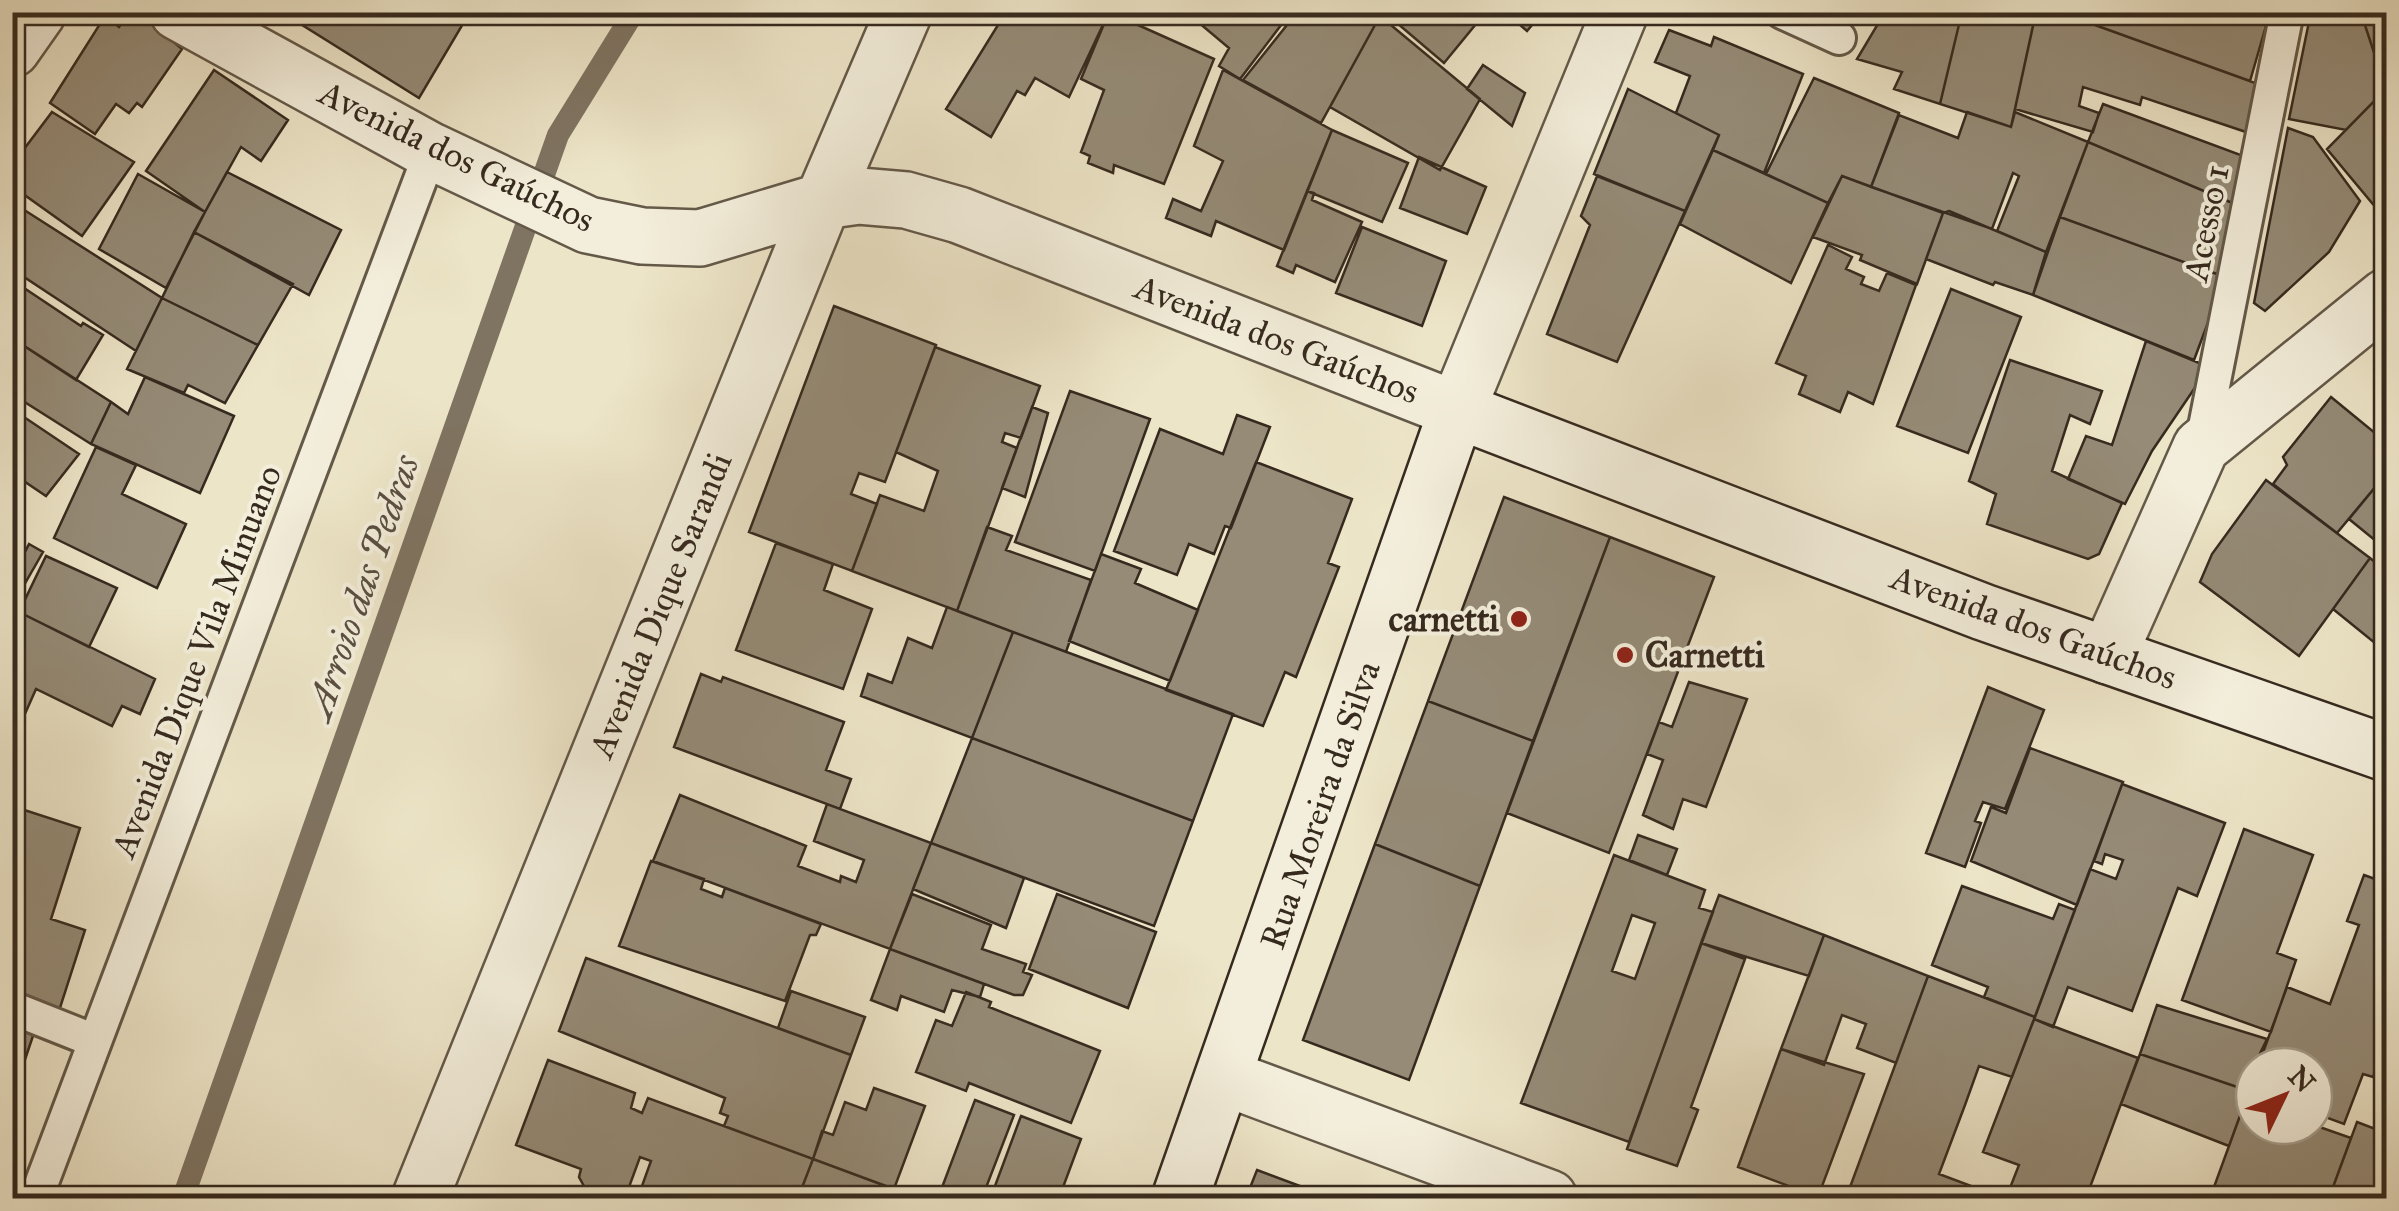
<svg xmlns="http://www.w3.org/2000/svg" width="2399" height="1211" viewBox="0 0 2399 1211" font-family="'IM FELL Great Primer',serif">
<rect width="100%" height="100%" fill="#ede5c8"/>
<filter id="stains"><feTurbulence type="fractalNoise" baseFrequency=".002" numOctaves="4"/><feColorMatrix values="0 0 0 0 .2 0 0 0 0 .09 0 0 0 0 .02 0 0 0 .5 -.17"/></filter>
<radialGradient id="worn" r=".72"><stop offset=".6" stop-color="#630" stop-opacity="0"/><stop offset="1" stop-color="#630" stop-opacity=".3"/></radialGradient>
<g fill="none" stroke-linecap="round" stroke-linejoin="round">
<path stroke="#7f7462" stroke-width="22" d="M183,1198L558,135L634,12"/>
</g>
<path fill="#958b77" stroke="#362a1f" stroke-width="2.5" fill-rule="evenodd" d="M130,12H138L182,49L142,107L137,103L129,113L116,104L95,134L50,103L105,16L119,27Z
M305,12H470L419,98L299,23Z
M1006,12H1109L1069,97L1035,78L1025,95L1017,91L991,137L946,109Z
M1109,12L1214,59L1164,184L1114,165L1113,173L1088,163L1090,156L1081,152L1104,90L1081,79Z
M1205,12H1291L1240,79L1219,66L1229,48L1198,22Z
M1315,12L1380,16L1321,123L1243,80L1295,15L1306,23Z
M1384,12H1484L1485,13L1444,63Z
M1505,12H1543L1527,31Z
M1885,12H1962L1940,104L1894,89L1902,72L1857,59Z
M1962,12H2036L2011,127L1940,104Z
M2036,12H2059L2258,84L2249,133L2142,97L2140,105L2083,87L2079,106L2099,113L2093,132L2015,109Z
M2059,12H2270L2250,81Z
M2311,12L2361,13L2386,89L2346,130L2289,119Z
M2361,13L2386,15V91V89Z
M1380,16L1480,99L1440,170L1330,107Z
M1669,30L1711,46L1714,37L1803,74L1764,173L1713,150L1719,135L1676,113L1690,76L1655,62Z
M1483,65L1525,93L1512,126L1467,89Z
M214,70L288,120L261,161L241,147L205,212L146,171Z
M1223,70L1332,130L1284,250L1216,221L1211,236L1166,218L1173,199L1201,211L1223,161L1194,146Z
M1814,78L1899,113L1871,187L1842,176L1828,203L1766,174Z
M1628,89L1719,135L1685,211L1594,174Z
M2386,89V212L2382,215L2327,149Z
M2103,104L2246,157L2237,205L2088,142Z
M52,112L134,162L82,236L12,186V165Z
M1967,112L2011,127L2015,112L2088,142L2046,252L1997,231L2019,176L2013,173L1992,229L1871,187L1899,115L1958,138Z
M2288,128L2313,137L2360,201L2329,252L2265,311L2254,303Z
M1332,130L1408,163L1382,222L1307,191Z
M2088,142L2237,205L2225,277L2060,217Z
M1713,150L1828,203L1791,283L1680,224Z
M1419,157L1486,187L1467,234L1400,208Z
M227,172L341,230L309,295L194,232Z
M138,174L205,212L166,288L99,249Z
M1597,176L1685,211L1617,362L1547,334L1590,225L1581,216Z
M1842,176L1943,213L1917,284L1860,260L1862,255L1813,237Z
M1307,191L1314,193L1312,200L1362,222L1335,282L1296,265L1293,273L1277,266Z
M18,206L162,298L136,351L12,269V214Z
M1949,211L2046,252L2033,295L1995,282L1993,285L1926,259L1943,213Z
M2060,217L2225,277L2194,360L2033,295Z
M1362,227L1446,261L1422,326L1336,293Z
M194,232L293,284L258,345L162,298Z
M1828,245L1852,257L1846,269L1864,277L1861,284L1879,291L1887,273L1916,285L1873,404L1848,392L1840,412L1799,394L1806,376L1776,363Z
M12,280L81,326L83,323L103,335L76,380L12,338Z
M1951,289L2021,317L1968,453L1897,426Z
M162,298L258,345L225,403L188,385L184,393L127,369Z
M834,306L936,345L885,482L859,473L851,494L877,504L852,571L749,532Z
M12,338L111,402L91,444L12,394Z
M2146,341L2209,367L2152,451L2125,504L2068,479L2086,436L2112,445Z
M935,347L1040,386L1021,438L1005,433L1002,442L1017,448L957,611L852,571L880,495L924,511L938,471L896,452Z
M2010,360L2102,391L2090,424L2070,415L2052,471L2122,503L2099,554L2088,559L1987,524L1996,494L1969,481Z
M145,377L234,416L200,493L91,444L111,402L128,414Z
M1070,391L1150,419L1095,571L1015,542Z
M2331,397L2386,442V474L2337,533L2273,484L2287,465L2283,457Z
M1032,407L1048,413L1025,497L1002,488Z
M12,409L79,454L46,496L12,473Z
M1237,415L1270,427L1231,528L1225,526L1214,554L1189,544L1177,575L1114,551L1160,429L1223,454Z
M96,447L136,465L122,494L186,524L157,588L54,538Z
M1256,462L1352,499L1328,563L1339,567L1296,677L1285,672L1263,726L1166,690Z
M2386,474V540L2382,546L2349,519Z
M2266,480L2370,558L2299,656L2200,582L2212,554Z
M1504,497L1610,537L1533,741L1428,701Z
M987,527L1012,536L1006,550L1091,580L1066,652L957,611Z
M1610,537L1714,577L1609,853L1507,813Z
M776,543L833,564L824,590L872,609L843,689L736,650Z
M29,544L43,552L12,606V550L23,556Z
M1101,554L1141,569L1135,583L1198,610L1170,681L1069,641Z
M46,556L117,588L89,647L19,612Z
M2370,558L2386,571V652L2333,609Z
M947,607L1013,632L972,738L861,696L868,674L892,683L908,638L932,648Z
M19,612L155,679L140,714L122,706L112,726L36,689L17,732L12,730V627Z
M1013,632L1233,714L1193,821L972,738Z
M701,674L721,682L723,677L844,722L826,770L851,779L840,809L674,747Z
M1689,682L1747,699L1706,807L1683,799L1673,829L1643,815L1663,760L1647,754L1659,722L1672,727Z
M1988,687L2044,710L2005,809L1983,802L1975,821L1981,823L1965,867L1926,853Z
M1428,701L1533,741L1480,886L1375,844Z
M972,738L1193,821L1154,926L931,843Z
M2030,748L2123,782L2077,905L1971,861L1991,807L2006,813Z
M2122,784L2225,823L2197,896L2178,888L2132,1011L2068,987L2053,1027L2034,1019L2090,869L2116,879L2123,860L2105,854L2102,864L2094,861Z
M680,795L806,846L798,866L840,882L841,876L856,882L864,860L814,841L827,804L931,843L890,949L653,861Z
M12,806L80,828L51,919L85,930L59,1011L12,995Z
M2244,829L2313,855L2277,953L2296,960L2271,1032L2182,1000Z
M1638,835L1677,849L1667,875L1629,860Z
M931,843L1024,878L1006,928L913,889Z
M1375,844L1480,886L1409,1080L1303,1040Z
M1614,855L1705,890L1699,908L1713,912L1629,1142L1521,1103ZM1632,915L1655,923L1635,979L1612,971Z
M651,861L704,879L701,889L722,897L725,888L821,924L816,935H810L785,1001L619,946Z
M2364,875L2386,883V1042L2373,1077L2363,1074L2344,1124L2314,1113V1066H2258L2287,987L2330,1004L2359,925L2347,921Z
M1962,886L2053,919L2059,904L2075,910L2035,1017L1984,997L1988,987L1932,965Z
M912,894L991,925L982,949L1026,964L1023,972L1032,975L1023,995H1014L890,949Z
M1057,894L1156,932L1128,1008L1029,969Z
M1719,895L1824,935L1809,976L1701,943Z
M1824,935L1928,976L1896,1063L1857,1048L1866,1024L1842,1015L1824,1065L1781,1049Z
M1701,943L1745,959L1691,1107L1698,1110L1677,1166L1627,1149Z
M890,949L984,984L980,997L952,990L944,1012L901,996L897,1010L871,1000Z
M586,958L851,1055L813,1159L724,1126L728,1116L720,1113L725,1098L559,1031Z
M1928,976L2035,1017L2012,1077L1979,1066L1965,1105L1939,1174L1971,1186L1966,1198H1846Z
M791,991L865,1017L851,1055L778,1028Z
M966,992L991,1002L989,1007L1100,1051L1071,1123L969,1083L966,1091L916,1072L936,1020L952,1026Z
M2157,1005L2267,1039L2254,1066L2249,1091L2140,1054Z
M2034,1019L2138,1058L2086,1198H2006L2019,1165L1983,1152Z
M12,1021L35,1030L12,1098Z
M1781,1049L1864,1074L1818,1197L1738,1167Z
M2140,1054L2249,1091L2229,1146L2121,1104Z
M548,1060L635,1093L631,1108L642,1113L648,1098L813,1159L798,1198H642L638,1197L651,1161L640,1157L625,1198L585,1188L579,1177L581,1169L516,1145Z
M874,1088L925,1106L894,1189L813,1159L822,1131L833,1135L845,1102L866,1110Z
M2249,1091L2254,1092V1126L2314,1125L2351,1138L2329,1198H2210Z
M975,1100L1014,1115L982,1198H938Z
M1021,1116L1081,1139L1059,1198H1028L995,1186Z
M2357,1122L2386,1133V1198H2329Z
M813,1159L891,1188L887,1198H798Z
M1257,1170L1332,1198H1246Z
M891,1188L894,1189L919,1198H887Z"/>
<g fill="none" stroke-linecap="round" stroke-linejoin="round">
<g stroke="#645949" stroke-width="38">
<path id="lane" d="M1782,12L1839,38
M2201,447L2287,12
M12,1008L95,1041
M36,1198L431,151"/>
</g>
<g stroke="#645949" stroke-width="60">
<path id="street" d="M178,12L431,151L588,225L642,236L700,238L823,201L859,196L906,200L959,215L1457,410L1620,12
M12,49L38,12
M2108,656L2201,447L2386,297
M1226,1078L1549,1198
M420,1198L823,201L904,12"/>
</g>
<g stroke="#362a1f" stroke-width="60">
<path id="secondary" d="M1180,1198L1457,410L1983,612L2386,753"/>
</g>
<use href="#lane" stroke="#f3eedb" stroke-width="32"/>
<use href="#street" stroke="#f3eedb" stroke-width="55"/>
<use href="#secondary" stroke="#f3eedb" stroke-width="55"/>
</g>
<g fill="#8f2418" stroke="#f3eedb" stroke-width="4">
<circle cx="1519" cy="619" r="10"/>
<circle cx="1625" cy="655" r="10"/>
</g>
<g text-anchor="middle" stroke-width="8" stroke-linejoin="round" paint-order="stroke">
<g font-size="35" fill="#362a1f" stroke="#f3eedb">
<text transform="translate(457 156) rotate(26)" y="12">Avenida dos Gaúchos</text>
<text transform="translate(2206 223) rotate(-79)" y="12">Acesso 1</text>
<text transform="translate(1277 339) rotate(21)" y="12">Avenida dos Gaúchos</text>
<text transform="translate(660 605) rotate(-68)" y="12">Avenida Dique Sarandi</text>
<text transform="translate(2034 627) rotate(20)" y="12">Avenida dos Gaúchos</text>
<text transform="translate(196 661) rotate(-69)" y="12">Avenida Dique Vila Minuano</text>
<text transform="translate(1320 805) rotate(-71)" y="12">Rua Moreira da Silva</text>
</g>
<g font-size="35" font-weight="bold" fill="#362a1f" stroke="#f3eedb" text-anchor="end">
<text x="1499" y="631">carnetti</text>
<text x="1645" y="667" text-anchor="start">Carnetti</text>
</g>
<g font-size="38" font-style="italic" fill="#5a4f41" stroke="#f3eedb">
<text transform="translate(362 587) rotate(-71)" y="13">Arroio das Pedras</text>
</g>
</g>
<rect width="2399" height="1211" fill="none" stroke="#ede5c8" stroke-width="50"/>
<rect x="15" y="15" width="2369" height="1181" fill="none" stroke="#362a1f" stroke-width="5"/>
<rect x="25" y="25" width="2349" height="1161" fill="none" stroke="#362a1f" stroke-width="2.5"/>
<g transform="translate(2284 1096) rotate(47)"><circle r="48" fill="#f3eedb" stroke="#a7a090" stroke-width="2.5"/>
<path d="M0-8L18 38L0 25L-18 38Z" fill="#8f2418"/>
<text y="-15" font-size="28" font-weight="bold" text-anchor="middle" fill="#362a1f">N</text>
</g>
<rect width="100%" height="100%" filter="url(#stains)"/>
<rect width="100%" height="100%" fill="url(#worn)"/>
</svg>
